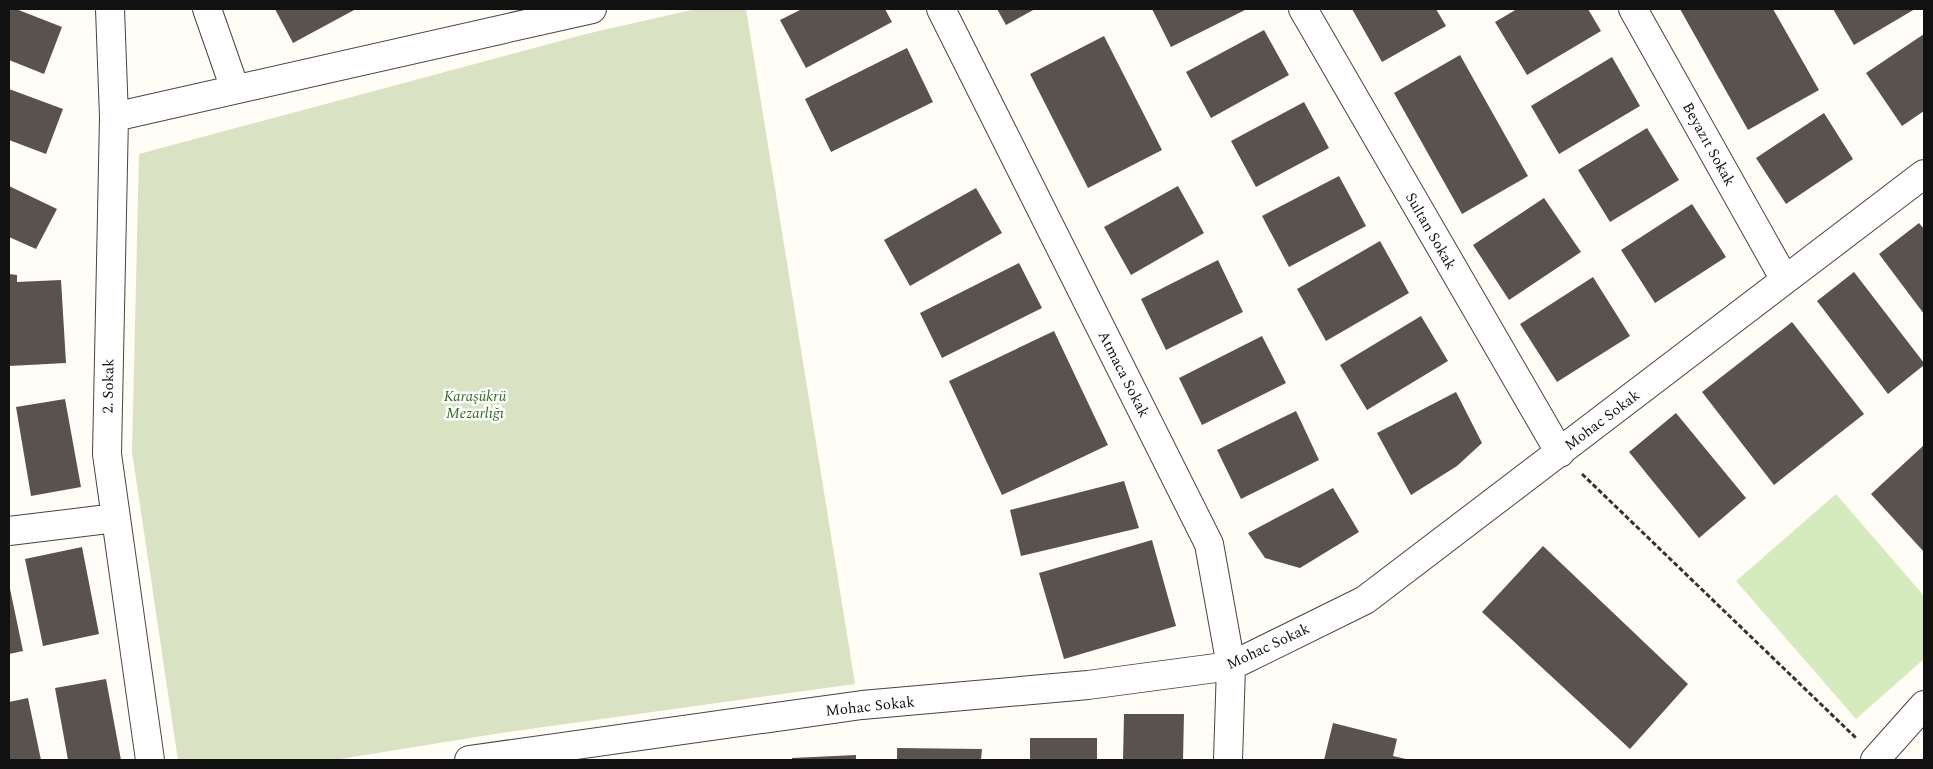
<svg xmlns="http://www.w3.org/2000/svg" width="1933" height="769" viewBox="0 0 1933 769" font-family="Spectral,serif">
<rect width="100%" height="100%" fill="#fffdf5"/>
<path fill="#d5ebbd" d="M1836,494L1924,596V659L1856,719L1736,581Z"/>
<path fill="#d9e3c4" d="M696,9H746L855,684L501,733L334,760H178L132,452L139,154L590,33Z"/>
<path fill="#5a524d" d="M9,9H16L62,27L44,74L9,60Z
M275,9H356L293,43Z
M802,9H885L892,22L806,68L780,20Z
M997,9H1035L1006,25Z
M1152,9H1247L1171,47Z
M1352,9H1436L1446,26L1382,62Z
M1517,9H1588L1601,31L1527,75L1495,22Z
M1680,9H1773L1819,90L1748,130Z
M1833,9H1915L1854,45Z
M1264,30L1289,75L1211,118L1186,72Z
M1924,34V111L1902,126L1866,73Z
M1104,36L1162,150L1088,188L1030,74Z
M907,48L933,102L831,152L805,99Z
M1460,55L1528,176L1462,214L1394,93Z
M1612,57L1640,106L1559,154L1531,106Z
M9,89L63,109L46,154L9,140Z
M1304,102L1329,148L1256,187L1231,141Z
M1824,113L1853,159L1786,204L1756,158Z
M1647,128L1679,180L1610,222L1578,170Z
M1339,176L1366,226L1289,267L1262,216Z
M9,186L57,209L36,249L9,237Z
M1178,186L1204,233L1131,275L1104,227Z
M976,188L1002,233L910,286L884,240Z
M1544,198L1581,252L1509,300L1473,245Z
M1692,204L1726,257L1655,303L1621,250Z
M1919,223L1924,229V314L1879,254Z
M1380,241L1409,293L1326,341L1297,289Z
M1218,260L1243,312L1166,350L1141,299Z
M1019,263L1042,308L942,358L920,313Z
M1854,272L1924,363V365L1888,394L1817,301Z
M9,274L17,275V282L61,280L66,363L9,366Z
M1593,277L1630,336L1557,382L1520,324Z
M1421,316L1448,361L1367,410L1340,365Z
M1792,322L1864,414L1774,485L1702,392Z
M1054,331L1108,445L1002,495L949,381Z
M1262,336L1286,383L1202,425L1179,378Z
M1456,392L1482,443L1457,466L1411,495L1377,433Z
M65,399L81,487L31,496L16,407Z
M1296,411L1319,460L1241,499L1217,450Z
M1676,413L1746,498L1699,538L1629,452Z
M1924,445V552L1871,494Z
M1124,481L1139,528L1021,556L1010,510Z
M1333,488L1359,532L1300,568L1265,558L1248,533Z
M1152,540L1176,626L1064,659L1039,573Z
M1543,546L1688,684L1630,749L1482,612Z
M82,547L99,634L43,646L25,559Z
M9,584L23,651L9,654Z
M106,679L121,760H68L55,688Z
M28,698L41,760H9V702Z
M1124,714H1184L1183,760H1123Z
M1333,723L1397,739L1393,756L1410,760H1324Z
M1030,738H1097V760H1030Z
M897,748L982,749L981,760H897Z
M856,755V760H792V758Z"/>
<g fill="none" stroke-linecap="round" stroke-linejoin="round">
<g stroke="#444" stroke-width="30">
<path id="minor" d="M110,9L114,117L107,454L150,760
M207,9L235,89
M941,9L1209,544L1231,666L1228,760
M1303,9L1560,453
M1633,9L1785,280
M114,117L592,9
M9,531L116,518
M469,760L862,705L1088,685L1231,666L1365,600L1924,174
M1875,760L1924,705"/>
</g>
<path stroke="#333" stroke-width="3" stroke-dasharray="5 2.5" stroke-linecap="butt" d="M1582,474L1856,738"/>
<use href="#minor" stroke="#fff" stroke-width="28"/>
</g>
<g text-anchor="middle" stroke-width="5" stroke-linejoin="round" paint-order="stroke">
<g font-size="15" fill="#111" stroke="#fff">
<text transform="translate(1709 144) rotate(61)" y="5">Beyazıt Sokak</text>
<text transform="translate(1431 231) rotate(60)" y="5">Sultan Sokak</text>
<text transform="translate(1124 374) rotate(63)" y="5">Atmaca Sokak</text>
<text transform="translate(108 386) rotate(-89)" y="5">2. Sokak</text>
<text transform="translate(1602 420) rotate(-37)" y="5">Mohac Sokak</text>
<text transform="translate(1268 646) rotate(-25)" y="5">Mohac Sokak</text>
<text transform="translate(870 706) rotate(-6)" y="5">Mohac Sokak</text>
</g>
<g font-size="15" font-style="italic" fill="#2f6b1f" stroke="#fff">
<text x="475" y="401">Karaşükrü<tspan x="475" dy="17">Mezarlığı</tspan></text>
</g>
</g>
<rect width="1933" height="769" fill="none" stroke="#111111" stroke-width="20"/>
</svg>
